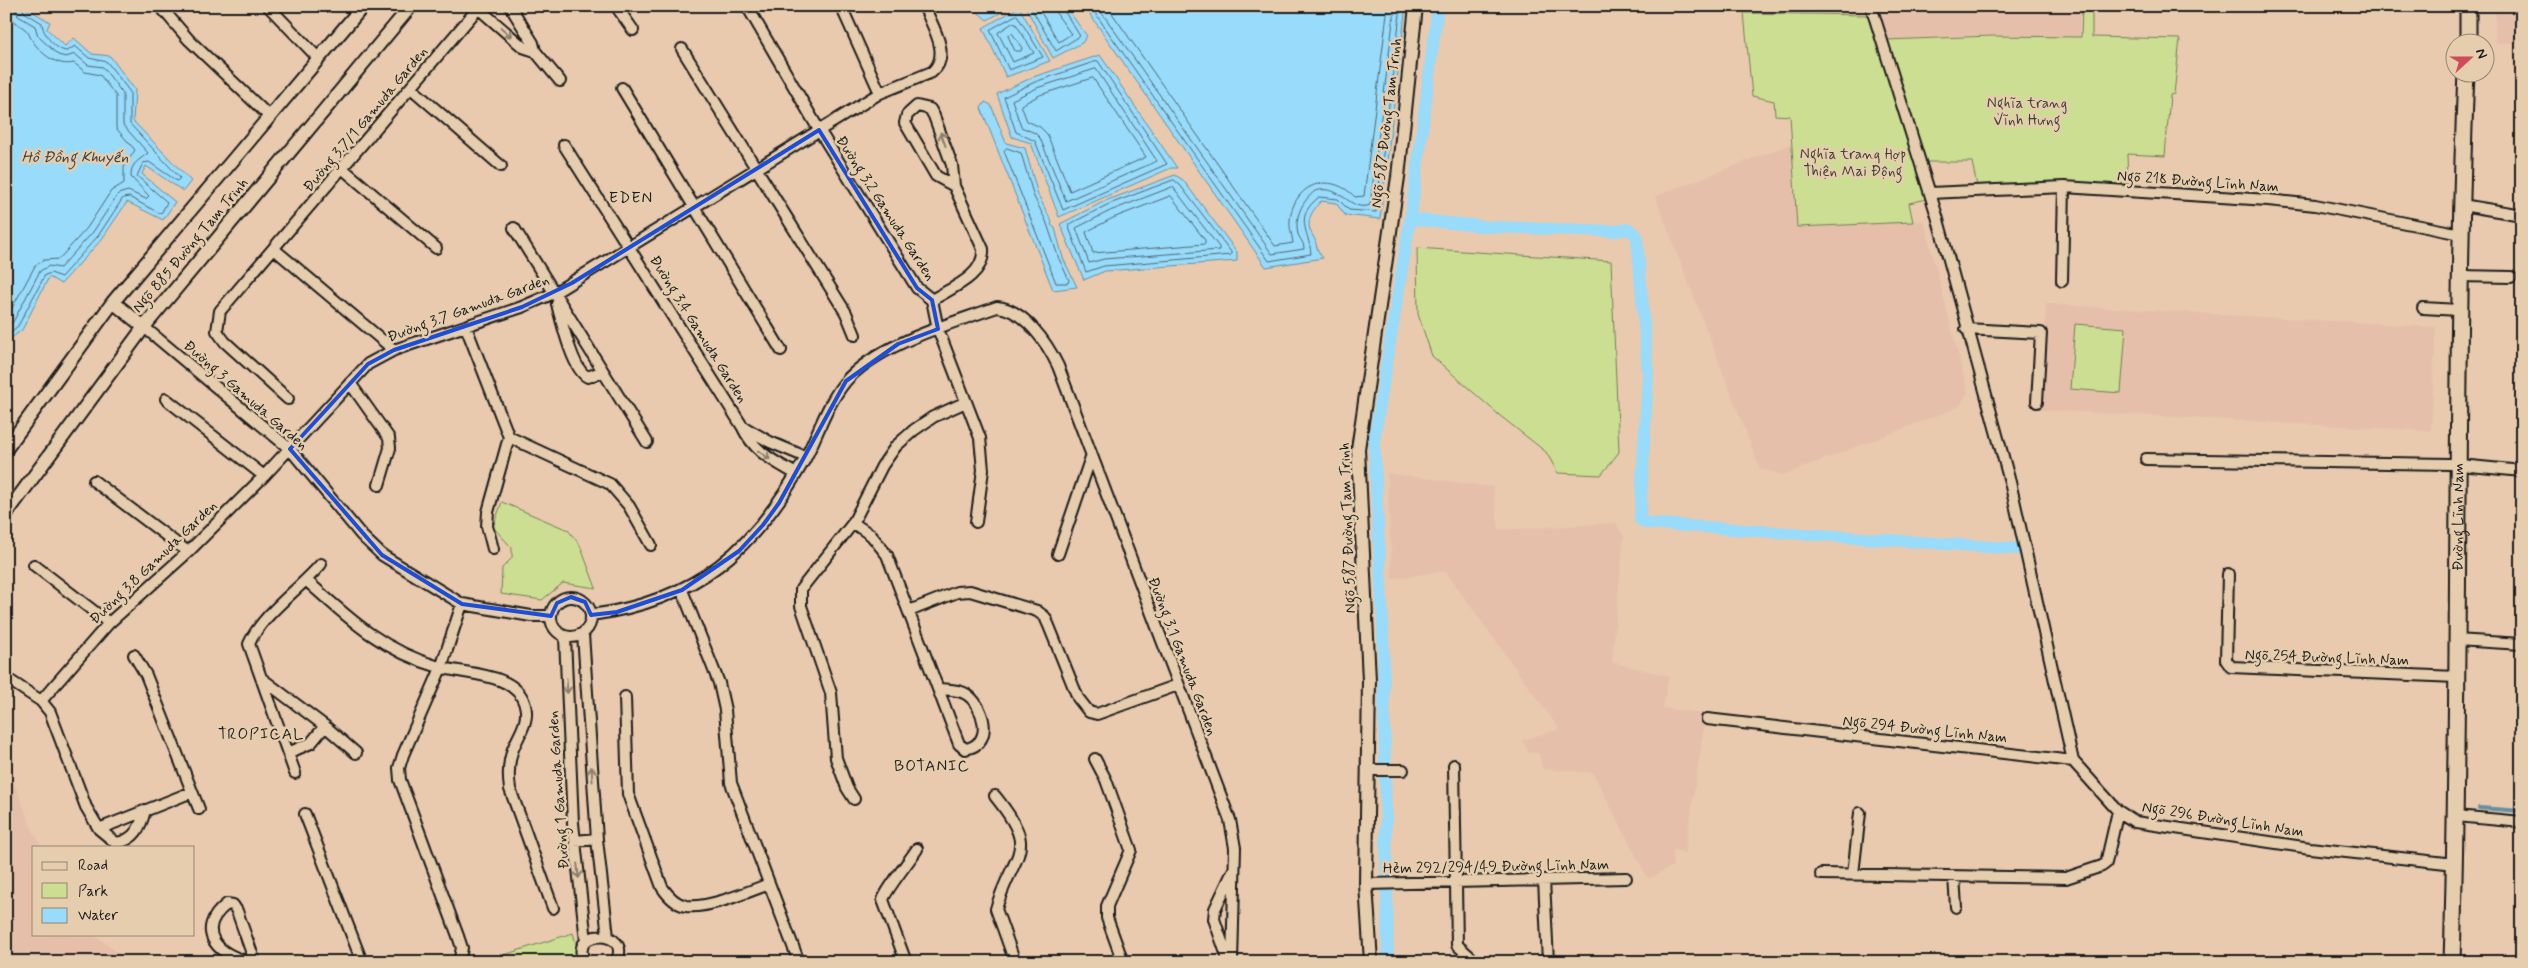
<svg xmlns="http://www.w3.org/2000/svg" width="2528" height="968" viewBox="0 0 2528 968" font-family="Mynerve,sans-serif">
<rect width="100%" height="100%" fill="#e9caaf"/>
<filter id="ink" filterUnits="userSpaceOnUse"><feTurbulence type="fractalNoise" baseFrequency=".02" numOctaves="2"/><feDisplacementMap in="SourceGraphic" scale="10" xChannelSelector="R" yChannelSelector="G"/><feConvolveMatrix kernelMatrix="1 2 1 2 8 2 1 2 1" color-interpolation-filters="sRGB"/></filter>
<g filter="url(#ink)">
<path fill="#e6bfab" d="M1869,6H2081L2079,37L1988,35L1880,40Z
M2495,6H2522V43H2495Z
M1791,144L1797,227L1924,221L1968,392L1959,407L1784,475L1760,469L1655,196Z
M2046,304L2436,327L2431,431L2040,410Z
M1387,473L1493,487L1499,530L1616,523L1624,537L1612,662L1669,676L1663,708L1706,714L1685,853L1673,850V866L1648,879L1593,773L1542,769L1539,753H1529L1522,740L1559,729L1445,571L1392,579Z
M6,761L33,831L42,847H34V934H93L130,962H6Z"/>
<path fill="#cbde92" stroke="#747d57" d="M2082,6H2092V37L2180,39L2174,94L2170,95L2165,156L2127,154L2128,184L1977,186L1972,162H1924L1886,40L1991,36L2081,37Z
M1744,13L1872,15L1927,199L1909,203L1913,222L1797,227L1790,116L1775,115L1774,101L1752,96Z
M1417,248L1611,261L1619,452L1601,475L1558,473L1546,452L1499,415L1432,356L1418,314Z
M2075,324L2126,328L2121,393L2070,389Z
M502,502L568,530L580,545L596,588L563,583L542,600L501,594L502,568L512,558V548L493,527Z
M573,933L581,962H485V961Z"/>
<path fill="#98dbfa" stroke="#668fa1" d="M6,6L12,9L15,6H23L50,22L47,29L65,46L74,38L92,54L110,56L135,90L133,121L191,181L183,191L146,166L142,174L175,202L163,220L127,202L102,239L61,284L49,277L22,330L6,342Z
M971,6H1013L987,20Z
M1025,6H1065L1087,36L1082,43L1053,58Z
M1084,6H1406L1380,219L1345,215L1336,203L1321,201C1310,213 1305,223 1313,236C1318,244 1314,247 1323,258L1266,267Z
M1019,7L1050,61L1006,77L983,28Z
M1100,55L1177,168H1171L1059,217L1031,143L1012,137L997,94L1033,77Z
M985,102L991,105L1006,143L1025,148L1038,195L1052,222L1051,225L1055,228L1063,258L1077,287L1053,290L981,108Z
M1175,175L1183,180L1237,252V261L1105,271L1084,280L1060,224L1105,201Z"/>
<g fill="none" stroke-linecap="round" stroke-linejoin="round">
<path stroke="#4e6875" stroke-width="1" d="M1030,6L1056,51L1080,36L1061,6
M1037,6L1059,42L1071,34L1056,13L1055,6
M1090,6L1269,261L1311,254C1309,230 1293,218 1319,197L1338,199L1349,210L1376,212L1401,6
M1097,6L1272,254L1304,249C1304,242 1300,240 1298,234C1294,218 1302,201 1315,191C1341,183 1350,213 1370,205L1395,6
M1107,6L1275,246L1293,243C1292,235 1289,227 1290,220C1294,183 1330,171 1355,197L1364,196L1388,6
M1017,15L1043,57L1009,70L990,30Z
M1013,23L1016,24L1034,53L1013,62L998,33Z
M1012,33L1022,48L1021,51H1015L1008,36Z
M1098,61L1167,164L1063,210L1035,141L1016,132L1004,97L1035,82Z
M1096,69L1157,161L1066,201L1040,138L1035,133L1021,127L1012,100L1037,88Z
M1093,78L1146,157L1070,191L1047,134L1040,127L1027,121L1021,105L1040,95Z
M1007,148L1021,153L1034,197L1046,221L1059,259L1069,280L1068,283H1056L1004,151Z
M1174,180L1180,185L1231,252V255L1104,266L1086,272L1068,225L1107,205Z
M1173,187L1219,247V250L1104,259L1089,263L1076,228L1110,211Z
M1171,196L1205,240V244L1093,253L1086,232L1113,218Z
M6,319L35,266L44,260L59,259L87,228L111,191L124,183V167L135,150L116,128V96L100,75L85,72L74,63C57,67 41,54 32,40C29,36 29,32 26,30C17,22 8,21 8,6
M6,328L13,322L40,271L49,266L60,268L93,232L118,194L128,191L146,199L149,196L131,177C130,163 140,160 148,153L123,125V94L103,67L88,65L75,54L66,57L58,55L38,36L35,26L18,16L15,6
M6,336L18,326L45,275L51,273L61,277L98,236L123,198L129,197L159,213L162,212L167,202L137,176L143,163L149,162L177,181L180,178L130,124V92L107,62L89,58L75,46L67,51C56,51 42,33 42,23L24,12L22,6"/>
<path stroke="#668fa1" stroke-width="4" d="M2479,808L2522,811"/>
<path stroke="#98dbfa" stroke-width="12" d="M1410,219L1491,227L1614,231L1629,229L1637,236L1648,374L1640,520L1646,523L2019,549
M1388,962L1383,627L1374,441L1412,208L1438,6"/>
<g stroke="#1c1c1c" stroke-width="14">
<path id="minor" d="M160,6L189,40L270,117
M268,6L319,59
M510,6L533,43L535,51L560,81
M616,6L633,30
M747,6L819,130L917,288L932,300L938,329L980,438L983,470L976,522
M841,6L880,93
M1871,6L1937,216L2010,482L2073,761
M478,8L523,47L535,51
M682,49L846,313L855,335
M411,88L501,166
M622,88L781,350
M564,145L742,426C754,452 772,460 796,474
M342,168L436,248
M1930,193L2064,187L2268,200L2315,205L2461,234
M2462,205L2522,215
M514,228L647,442
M274,249L394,350
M2459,276L2511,277
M2062,281L2064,187
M932,300C951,288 985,276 983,249L954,186L952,165L934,116L930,109L917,106L907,115L905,123L936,176L954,186
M557,304C561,319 573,372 588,377L603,371
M2423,308L2459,310
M144,327L290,449L362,536L382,555L462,604L531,616H551
M466,327L509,437L488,512L487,526L493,549
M1966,329L2041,333L2037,402
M350,383L389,438L390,448L379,485
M166,399L264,476
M288,399L225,342L217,331L220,311L480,6
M742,426L770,442L806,457
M509,437L610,484L629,506L651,545
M2146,459L2450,464L2522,471
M94,481L188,552
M853,523L871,535L887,555L959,744L965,749C996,744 983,704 966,694C958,689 948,690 939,689
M1058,554L1091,457
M34,565L109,623
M2228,574L2226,660L2231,667L2456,677
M307,581C349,619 383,651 439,667C466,675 516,672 525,705C530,723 517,736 512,752C508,765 508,776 510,789L553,908
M682,590L719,683L725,710L731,783L799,962
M551 617a20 20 0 1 1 40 0a20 20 0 1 1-40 0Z
M909,611L957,592L970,591L1037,611L1045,617L1049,626L1078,698L1089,712L1097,714L1178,685
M591,615C697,601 754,550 805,459C818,434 827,404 845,382C878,344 950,324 997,307C1024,309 1047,343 1058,366L1230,820L1235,848L1232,962
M583,634L597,839L608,937
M565,637L573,823L586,941
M2456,640L2522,644
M134,655L146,675L199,809
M6,678L41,701L50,712L86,807L99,829L116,843C135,840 140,828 145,811
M261,678L325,726L356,753
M625,697L628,794L662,887C668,896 675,904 686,906C707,909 748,892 769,884
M41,701L109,623L188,552L264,476L368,364L394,350L522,307L554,293L880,93L932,72C952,55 932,26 924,6
M1707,719L2073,761L2118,811L2135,822L2310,848L2455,864
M288,753L311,743L325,726
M1095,759L1106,780L1131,850L1107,906V918L1123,962
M1454,765L1457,945L1476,962
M1368,770H1403
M295,773L249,644C262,614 300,589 321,564
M995,796C1041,853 1013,850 996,909L1015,962
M854,799L847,788L836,758L831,693L801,606V589L853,523L882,466L896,446L914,430L933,417L966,402
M305,814L362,962
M2456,816L2522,822
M99,829L192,792
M575,841L597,839
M1821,874L2066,878L2102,866L2106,863L2118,811
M1853,874L1860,813
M1954,876L1956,907
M1544,880L1548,962
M1366,884L1626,878
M253,962C220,958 192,931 227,904L233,905L237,911L255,962
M459,962L462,948L458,936L400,780L399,768L403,755L441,668L462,604
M585,962C566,928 634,928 616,962
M906,962L883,900C885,891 910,860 917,849
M1229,962L1214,919L1215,909L1233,871"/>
</g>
<g stroke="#1c1c1c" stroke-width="16">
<path id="tertiary" d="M113,302L144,327
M6,449L113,302L363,6
M6,514L144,327L411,6
M1371,962L1366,884L1369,680L1358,449L1398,177L1416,6"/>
</g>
<g stroke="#1c1c1c" stroke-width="19">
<g id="secondary">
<path d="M2468,42V6"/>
<path id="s1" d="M2452,962C2461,665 2454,369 2466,72"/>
</g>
</g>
<use href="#minor" stroke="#e5cdad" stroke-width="10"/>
<use href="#tertiary" stroke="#e5cdad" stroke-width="12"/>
<use href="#secondary" stroke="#e5cdad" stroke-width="15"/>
</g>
<defs><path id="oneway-shaft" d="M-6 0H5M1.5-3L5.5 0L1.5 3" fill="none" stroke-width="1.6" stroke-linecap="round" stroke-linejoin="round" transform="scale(1.25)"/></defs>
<g stroke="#8b7d6c">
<use href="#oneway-shaft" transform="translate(506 32) rotate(41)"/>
<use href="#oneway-shaft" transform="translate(943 139) rotate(-110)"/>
<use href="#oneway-shaft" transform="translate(764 455) rotate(36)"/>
<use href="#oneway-shaft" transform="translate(567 686) rotate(87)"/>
<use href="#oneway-shaft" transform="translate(592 774) rotate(-94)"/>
<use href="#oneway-shaft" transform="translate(578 871) rotate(84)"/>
</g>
</g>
<path fill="none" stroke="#1d4ed8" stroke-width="4" stroke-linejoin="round" d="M819,130L917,288L932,300L938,329L898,344L846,381L779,503L763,525L739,551L682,590L617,612L591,615L585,602L571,597L557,603L551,616L462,604L382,555L290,449L368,364L394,350L522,307L572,283Z"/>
<g text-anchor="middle" stroke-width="5" stroke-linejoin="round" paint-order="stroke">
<g font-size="15" fill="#3f4334" stroke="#e5cdad">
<text x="2027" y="108">Nghĩa trang<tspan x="2027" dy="17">Vĩnh Hưng</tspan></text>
<text x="1853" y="159">Nghĩa trang Hợp<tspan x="1853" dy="17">Thiện Mai Động</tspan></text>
</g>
<g font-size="15" fill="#1c1c1c" stroke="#e5cdad">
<text transform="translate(365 119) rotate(-50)" y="5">Đường 3.7/1 Gamuda Garden</text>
<text transform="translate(1386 123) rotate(-83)" y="5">Ngõ 587 Đường Tam Trinh</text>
<text transform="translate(2198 181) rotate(4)" y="5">Ngõ 218 Đường Lĩnh Nam</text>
<text transform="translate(886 208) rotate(57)" y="5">Đường 3.2 Gamuda Garden</text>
<text transform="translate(190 245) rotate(-50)" y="5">Ngõ 885 Đường Tam Trinh</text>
<text transform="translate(468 308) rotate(-20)" y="5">Đường 3.7 Gamuda Garden</text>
<text transform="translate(699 329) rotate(58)" y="5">Đường 3.4 Gamuda Garden</text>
<text transform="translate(246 395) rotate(41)" y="5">Đường 3 Gamuda Garden</text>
<text dy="5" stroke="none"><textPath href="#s1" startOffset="445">Đường Lĩnh Nam</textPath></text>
<text transform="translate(1347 528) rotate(-92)" y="5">Ngõ 587 Đường Tam Trinh</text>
<text transform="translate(153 562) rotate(-44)" y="5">Đường 3.8 Gamuda Garden</text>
<text transform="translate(1183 656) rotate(69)" y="5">Đường 3.1 Gamuda Garden</text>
<text transform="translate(2327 657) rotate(2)" y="5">Ngõ 254 Đường Lĩnh Nam</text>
<text transform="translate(1925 729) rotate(6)" y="5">Ngõ 294 Đường Lĩnh Nam</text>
<text transform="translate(558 790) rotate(-94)" y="5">Đường 1 Gamuda Garden</text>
<text transform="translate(2223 819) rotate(9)" y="5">Ngõ 296 Đường Lĩnh Nam</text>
<text transform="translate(1496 866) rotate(-1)" y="5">Hẻm 292/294/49 Đường Lĩnh Nam</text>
</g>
<g font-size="16" font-style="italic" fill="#354248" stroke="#e5cdad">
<text x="75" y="162">Hồ Đồng Khuyến</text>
</g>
<g font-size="16" letter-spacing="1" fill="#1c1c1c" stroke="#e5cdad">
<text x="631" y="203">EDEN</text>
<text x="261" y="739">TROPICAL</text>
<text x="932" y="771">BOTANIC</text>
</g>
</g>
<rect width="2528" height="968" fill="none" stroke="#e5cdad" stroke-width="25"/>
<rect x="12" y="12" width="2503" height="943" fill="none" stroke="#1c1c1c" stroke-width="2" filter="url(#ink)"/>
<rect x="32" y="846" width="162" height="90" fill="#e5cdad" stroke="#958673"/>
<rect x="42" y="862" width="25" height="8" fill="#e5cdad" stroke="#958673"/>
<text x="78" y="870" font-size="15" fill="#1c1c1c">Road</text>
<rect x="42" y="883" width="25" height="15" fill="#cbde92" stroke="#958673"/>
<text x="78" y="896" font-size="15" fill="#1c1c1c">Park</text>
<rect x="42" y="908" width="25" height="15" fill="#98dbfa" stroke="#958673"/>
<text x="78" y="920" font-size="15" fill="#1c1c1c">Water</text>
<g transform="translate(2470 58) rotate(69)"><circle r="24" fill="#e5cdad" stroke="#958673"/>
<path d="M0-4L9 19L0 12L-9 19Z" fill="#d1495b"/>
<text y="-8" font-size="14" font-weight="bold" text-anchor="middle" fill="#1c1c1c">N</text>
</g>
</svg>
